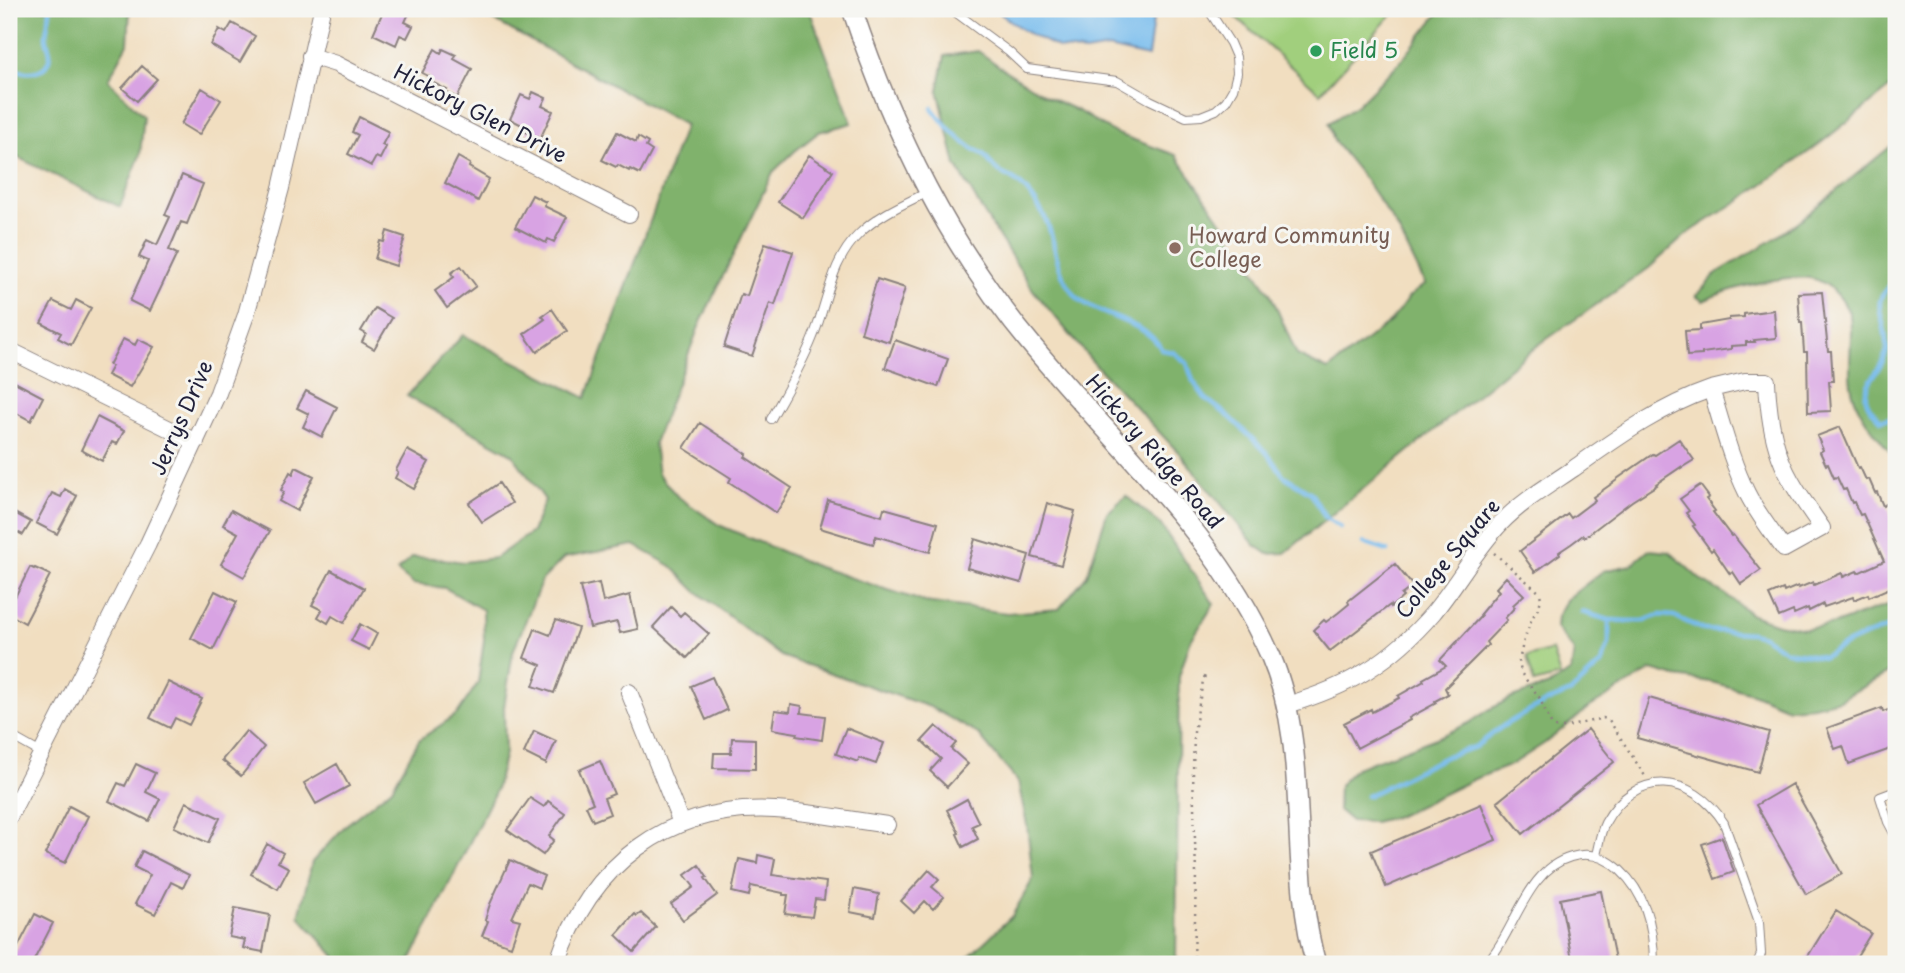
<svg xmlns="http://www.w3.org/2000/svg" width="1905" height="973" viewBox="0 0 1905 973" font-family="'Playpen Sans',sans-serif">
<rect width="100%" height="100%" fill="#f6f6f2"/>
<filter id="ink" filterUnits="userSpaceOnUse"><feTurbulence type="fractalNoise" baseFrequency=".0143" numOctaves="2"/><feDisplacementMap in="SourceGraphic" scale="14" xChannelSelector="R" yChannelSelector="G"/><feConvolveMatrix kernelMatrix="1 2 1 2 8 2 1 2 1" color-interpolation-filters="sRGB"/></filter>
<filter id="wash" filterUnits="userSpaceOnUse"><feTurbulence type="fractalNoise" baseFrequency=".00686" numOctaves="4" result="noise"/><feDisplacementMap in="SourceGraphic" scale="28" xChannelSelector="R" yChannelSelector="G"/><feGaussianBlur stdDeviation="1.57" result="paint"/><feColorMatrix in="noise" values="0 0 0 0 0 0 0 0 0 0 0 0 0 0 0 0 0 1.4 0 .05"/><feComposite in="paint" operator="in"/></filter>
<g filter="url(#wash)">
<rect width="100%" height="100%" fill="#f1dec0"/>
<path fill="#a1cf7d" stroke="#62785c" stroke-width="2" d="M1227,9H1397L1320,93Z
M1552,650L1560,676L1534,683L1527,657Z"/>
<path fill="#80b26c" stroke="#516a54" stroke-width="2" d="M9,9H130L128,44L108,80L144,116L140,155L120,207L17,157L9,174Z
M473,9H809L852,123L819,132L795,151L773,172L700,324L654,443L658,474L677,496L719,525L818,567L925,602L1007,613L1059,609L1087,575L1107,513L1126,496L1160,524L1214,604L1190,642L1179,677L1176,964H961L1012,916L1033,879L1027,825L1018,782L978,734L930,707L781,656L696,591L671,566L634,545L564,558L542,580L513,652L504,707L505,753L496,790L409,964H332L335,956L299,916L312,862L346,825L392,788L419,740L457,714L478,683L484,640L483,610L445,588L413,584L397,571L412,557L435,558L464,562L495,558L532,532L545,500L512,454L407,396L463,335L586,398L685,125Z
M1442,9H1896V83L1817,146L1743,198L1687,234L1649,268L1537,346L1285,553L1268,554L1255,545L1180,454L1091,360L1033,290L985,215L956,165L938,90L945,56L978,51L1006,71L1048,97L1078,111L1115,133L1176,155L1270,293L1297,355L1328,370L1391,321L1409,297L1425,284L1397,227L1366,181L1334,141L1329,123L1357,105L1399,63Z
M1896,142V459C1882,442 1865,423 1856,402C1844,375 1854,344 1850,316C1849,311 1845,306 1843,302C1837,292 1825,282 1814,279C1787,273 1727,289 1703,301L1696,296L1717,273L1774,239L1798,222Z
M1649,550L1670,552L1702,581L1725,594L1752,615L1778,624L1805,629L1835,624L1896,602V669L1839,700L1813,706L1788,708L1752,693L1711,682L1676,677L1652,670L1590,707L1545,743L1511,765L1472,780L1398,816L1374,822L1351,821L1338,810L1339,785L1356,768L1439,737L1469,723L1490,709L1512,698L1552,684L1571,671L1574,651L1556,628L1557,617L1566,600L1603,571L1631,565Z"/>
<path fill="#76bbed" stroke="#4c6e94" stroke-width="2" d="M994,9H1145L1154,13L1148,57L1108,48L1085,52L1058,48L1024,31Z"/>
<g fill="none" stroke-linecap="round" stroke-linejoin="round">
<path stroke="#76bbed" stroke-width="4.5" d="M9,67C23,74 48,77 50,54C50,49 46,42 46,37C46,27 50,18 50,9
M932,108C943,123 954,135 969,146C973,150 979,151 983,154C988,158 991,166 997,170C1001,174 1006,175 1011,178C1022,184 1033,198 1040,209C1058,236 1052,272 1077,297C1101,319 1146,320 1162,350L1173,352L1187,363L1193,381L1205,398L1231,418L1266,452L1284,476L1311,493L1325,517L1340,527
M1896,278C1867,306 1885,312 1886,343C1887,346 1887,351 1886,353C1877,382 1848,390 1881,420L1896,417
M1364,543L1388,551
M1582,612L1609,620L1627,621H1643L1660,615L1674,616L1704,630L1751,633L1763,636L1785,651L1824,657C1847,641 1870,634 1896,625
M1367,796L1447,756L1475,747L1503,726L1522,715L1551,700L1571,692L1601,664L1609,644V620"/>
</g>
<g id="blocks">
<path fill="#d8a3e3" d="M384,9H411L405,22L413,26L407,38L400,35L396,45L373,34Z
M232,23L255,36L240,62L211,45L219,29L226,33Z
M435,49L441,53L443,49L456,55L454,59L472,69L457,98L445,92L447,90L428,80L430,77L422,73Z
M142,66L157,79L137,101L122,88Z
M202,88L221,100L199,135L181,124Z
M533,92L546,98L542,106L553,111L540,139L526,132L528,128L510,119L521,95L530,99Z
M359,117L389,132L382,145L386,147L380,159L376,157L371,166L348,154L358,135L352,132Z
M617,132L636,142L638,137L648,143L646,147L652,151L640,174L630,169L629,171L618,165L616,167L602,160Z
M809,155L833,171L803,218L778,202Z
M458,157L470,164L469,167L489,179L478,201L445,183Z
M182,175L203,184L187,224L181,222L169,250L177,254L150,311L130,301L148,261L139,257L147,240L157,245L170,217L165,215Z
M532,195L546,202L544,206L567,217L554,242L548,239L546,243L515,227Z
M387,231L405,237L396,266L375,259L380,241L384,242Z
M765,243L793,252L775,305L770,303L752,356L724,347L741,294L747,296Z
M461,266L476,286L447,308L435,291L454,277L451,273Z
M877,279L905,288L889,342L861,333Z
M1822,292L1828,351H1831L1833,381H1829L1831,411L1808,412L1807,352H1804L1802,323H1800L1798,293Z
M76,300L91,308L71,345L58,338L61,333L41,323L53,301L71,310Z
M375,308L392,318L374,349L362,342L366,334L361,331Z
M552,309L567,331L537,352L524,334L545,319L542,316Z
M1774,310L1776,338L1754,340L1755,342H1746V345L1731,346V349L1702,353V355L1687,356L1685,331L1700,330V325L1729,320V318L1744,317V314Z
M123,339L135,345L138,339L154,347L130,387L107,375L112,366L109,365Z
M895,340L948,359L938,387L885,368Z
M9,379L43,397L31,421L9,409Z
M306,391L337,407L322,437L303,427L309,414L297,408Z
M97,417L124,431L117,444L112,442L102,461L81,450Z
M700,423L747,454L745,457L792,488L776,513L729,482L731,478L684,448Z
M1840,427L1858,468L1860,467L1866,480L1869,479L1875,493L1877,492L1883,506L1886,504L1896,527V590L1894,586L1869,597L1868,594L1854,600L1853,597L1824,607L1823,604L1809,611L1808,608L1794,614L1793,611L1779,617L1769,595L1783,589L1784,592L1798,586L1799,588L1813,582L1814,585L1842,573L1843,577L1857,571L1858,573L1884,561L1863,514L1860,515L1854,502L1852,503L1846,489L1843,490L1837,477L1834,478L1828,464L1826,465L1820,452L1823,450L1817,436Z
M1679,439L1694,460L1681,468V467L1656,484L1657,485L1632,501L1585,537L1583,535L1571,544L1559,552L1560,554L1535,572L1520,551L1568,514L1571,518L1595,500L1593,497L1617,480V479L1653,454L1655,455Z
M407,450L429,462L414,489L395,478L398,472L396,470Z
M296,467L314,476L297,511L279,501L284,492L281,490L290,472L293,474Z
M499,483L512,503L482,522L469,503Z
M1700,485L1709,497L1706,499L1715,511L1713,512L1731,536L1733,535L1761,570L1741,584L1733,572L1730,574L1713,549L1711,551L1693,526L1695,525L1686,513L1689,511L1680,499Z
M65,489L77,496L57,534L36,523L52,493L61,497Z
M828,500L882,516L884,508L938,523L930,552L876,536L873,544L820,528Z
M1047,503L1075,511L1061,565L1032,557Z
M9,510L31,522L23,535L9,528Z
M231,510L270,531L244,577L221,564L238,533L223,525Z
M975,539L1029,555L1021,583L967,568Z
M1395,564L1413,586L1401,595L1403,597L1391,607L1390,605L1330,651L1313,630L1324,620L1326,622L1338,613L1349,604L1348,601Z
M30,567L34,569L35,568L50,575L25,623L9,614V596L14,599Z
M331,570L364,588L344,623L332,616L328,623L318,617L322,610L312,605Z
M1506,577L1524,595L1513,605L1515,607L1505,618L1507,620L1486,642L1488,645L1445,688L1448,694L1435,701L1436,703L1409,718L1410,720L1357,748L1344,723L1371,709L1372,712L1399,698L1398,696L1424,681L1423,679L1446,666L1440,660L1481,616L1480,614L1499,591L1496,588Z
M599,583L603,602L630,595L638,629L620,633L617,622L590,628L580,587Z
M215,591L237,602L213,650L191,638Z
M671,607L680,616L684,612L709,634L687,658L653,627Z
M556,620L578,628L554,693L533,686L541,665L524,658L535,629L550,635Z
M360,624L377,634L369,650L351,641Z
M712,677L727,710L706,720L691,686Z
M168,682L202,699L189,725L175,718L170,728L150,718Z
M1649,698L1769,732L1758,772L1637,738Z
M791,704L802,706L801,713L825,716L822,740L796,736L797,733L772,729L775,710L790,712Z
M1896,707V747L1849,764L1843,746L1835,749L1827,728L1882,708L1883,712Z
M936,726L956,743L951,749L968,764L947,787L930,771L941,759L922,741Z
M846,728L884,743L876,764L859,758L858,762L836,754Z
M1588,729L1614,762L1523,834L1497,802Z
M246,731L264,747L241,776L222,760Z
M534,731L556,741L546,764L524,753Z
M732,738L755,739V769L713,768L714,753H731Z
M600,761L614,794L604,798L610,814L593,821L586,806L593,803L579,770Z
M136,764L155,773L146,792L160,799L149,821L109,801L118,783L125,786Z
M337,764L349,786L316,804L304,783Z
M1792,784L1842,874L1806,894L1756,805Z
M530,798L544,807L548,801L565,813L549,836L554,840L543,855L507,830Z
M967,799L979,823L972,826L978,839L963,847L957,834L959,833L947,810Z
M186,802L220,818L208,843L174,827Z
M1481,804L1496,840L1386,887L1371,851Z
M69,806L88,816L65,863L45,854Z
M1722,837L1734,872L1715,879L1702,844Z
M267,844L283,853L278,862L289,868L278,889L251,874Z
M142,851L189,875L183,888L171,882L155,914L135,904L150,875L134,867Z
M758,855L775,859L772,875L826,882L824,900L815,899L812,917L785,914L788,895H783V893L751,886L749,896L732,892L739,859L757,863Z
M510,860L544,876L539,888L528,883L512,918L520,920L511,946L482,936L488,921L485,920L490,904Z
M699,865L707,877L705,878L717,895L683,920L671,904L694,887L685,875Z
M929,870L939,879L932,887L944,897L933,909L925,901L914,913L901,901Z
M854,889L879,894L875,917L850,912Z
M1601,891L1616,964H1573L1560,899Z
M235,908L270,915L263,952L243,948L245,940L229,937Z
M1836,911L1871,933L1852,964H1803Z
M641,913L656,927L634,952L616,935L635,914L637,916Z
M35,914L53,923L32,964H9Z"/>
</g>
</g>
<g filter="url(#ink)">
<use href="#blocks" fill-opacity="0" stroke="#8a807e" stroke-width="2"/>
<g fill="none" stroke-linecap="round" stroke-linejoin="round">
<g stroke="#8a807e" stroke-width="10">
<path id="service" d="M951,9L1009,52L1027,69L1117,81L1150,100L1186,117L1201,116L1216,110L1226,101L1233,89L1237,73L1236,57L1230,43L1208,9
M771,419C786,392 802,365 813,337C828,302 830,262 859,234C878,215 904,204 928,192
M9,735L41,753
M1896,791L1880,797L1888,822L1896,837
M1596,855C1599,844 1600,833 1605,823C1635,768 1692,773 1724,823L1759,922L1761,954L1757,964
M1485,964C1515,934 1525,870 1571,857C1590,851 1606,857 1620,870C1646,894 1654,930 1654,964"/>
</g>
<g stroke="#8a807e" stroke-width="18">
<path id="minor" d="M310,56L336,64L629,214
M9,350L196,442
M629,692L681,823
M1287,705C1348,687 1391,662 1433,613C1457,584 1475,550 1501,523C1521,502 1548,486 1573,469C1617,438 1659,407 1711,389C1722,424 1731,461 1747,493C1757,513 1771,531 1784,549L1822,528C1807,506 1789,482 1780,457C1771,433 1768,407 1767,381H1745L1711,389
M9,817L148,544L218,393L246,315L281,188L322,9
M557,964C589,865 668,804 775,810C812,812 850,820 887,825"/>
</g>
<g stroke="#8a807e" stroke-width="22">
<path id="tertiary" d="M852,9C894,134 949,247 1035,349C1118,449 1218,535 1271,657C1312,754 1287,864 1316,964"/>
</g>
<path stroke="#8a807e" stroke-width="2.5" stroke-dasharray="2 5" stroke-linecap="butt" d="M1494,553L1540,593L1541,599L1539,607L1532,618L1523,643L1519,661L1521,673L1539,697L1551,724L1556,727L1563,728L1603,718L1609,720L1645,776
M1194,964L1196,874L1193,773L1194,732L1203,681L1206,673"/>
<use href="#service" stroke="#fff" stroke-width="8"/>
<use href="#minor" stroke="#fff" stroke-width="16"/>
<use href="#tertiary" stroke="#fff" stroke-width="19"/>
</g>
</g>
<circle fill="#2e9e5b" stroke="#f6f6f2" stroke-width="2.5" cx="1316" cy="51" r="7"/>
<circle fill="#8d6e63" stroke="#f6f6f2" stroke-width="2.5" cx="1175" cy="248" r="7"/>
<g text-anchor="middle" stroke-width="6" stroke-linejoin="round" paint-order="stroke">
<g font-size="21" fill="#27864d" stroke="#f6f6f2" text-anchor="start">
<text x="1330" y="58">Field 5</text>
</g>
<g font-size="21" fill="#22223b" stroke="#f6f6f2">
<text transform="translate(480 114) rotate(27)" y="7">Hickory Glen Drive</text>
<text transform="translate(182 418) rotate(-66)" y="7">Jerrys Drive</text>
<text transform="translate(1154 452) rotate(49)" y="7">Hickory Ridge Road</text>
<text transform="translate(1448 559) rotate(-50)" y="7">College Square</text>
</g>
<g font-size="21" fill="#785e54" stroke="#f6f6f2" text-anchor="start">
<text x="1189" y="243">Howard Community<tspan x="1189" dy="24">College</tspan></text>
</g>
</g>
<rect width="1905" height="973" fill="none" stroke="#f6f6f2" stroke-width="35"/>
</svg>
